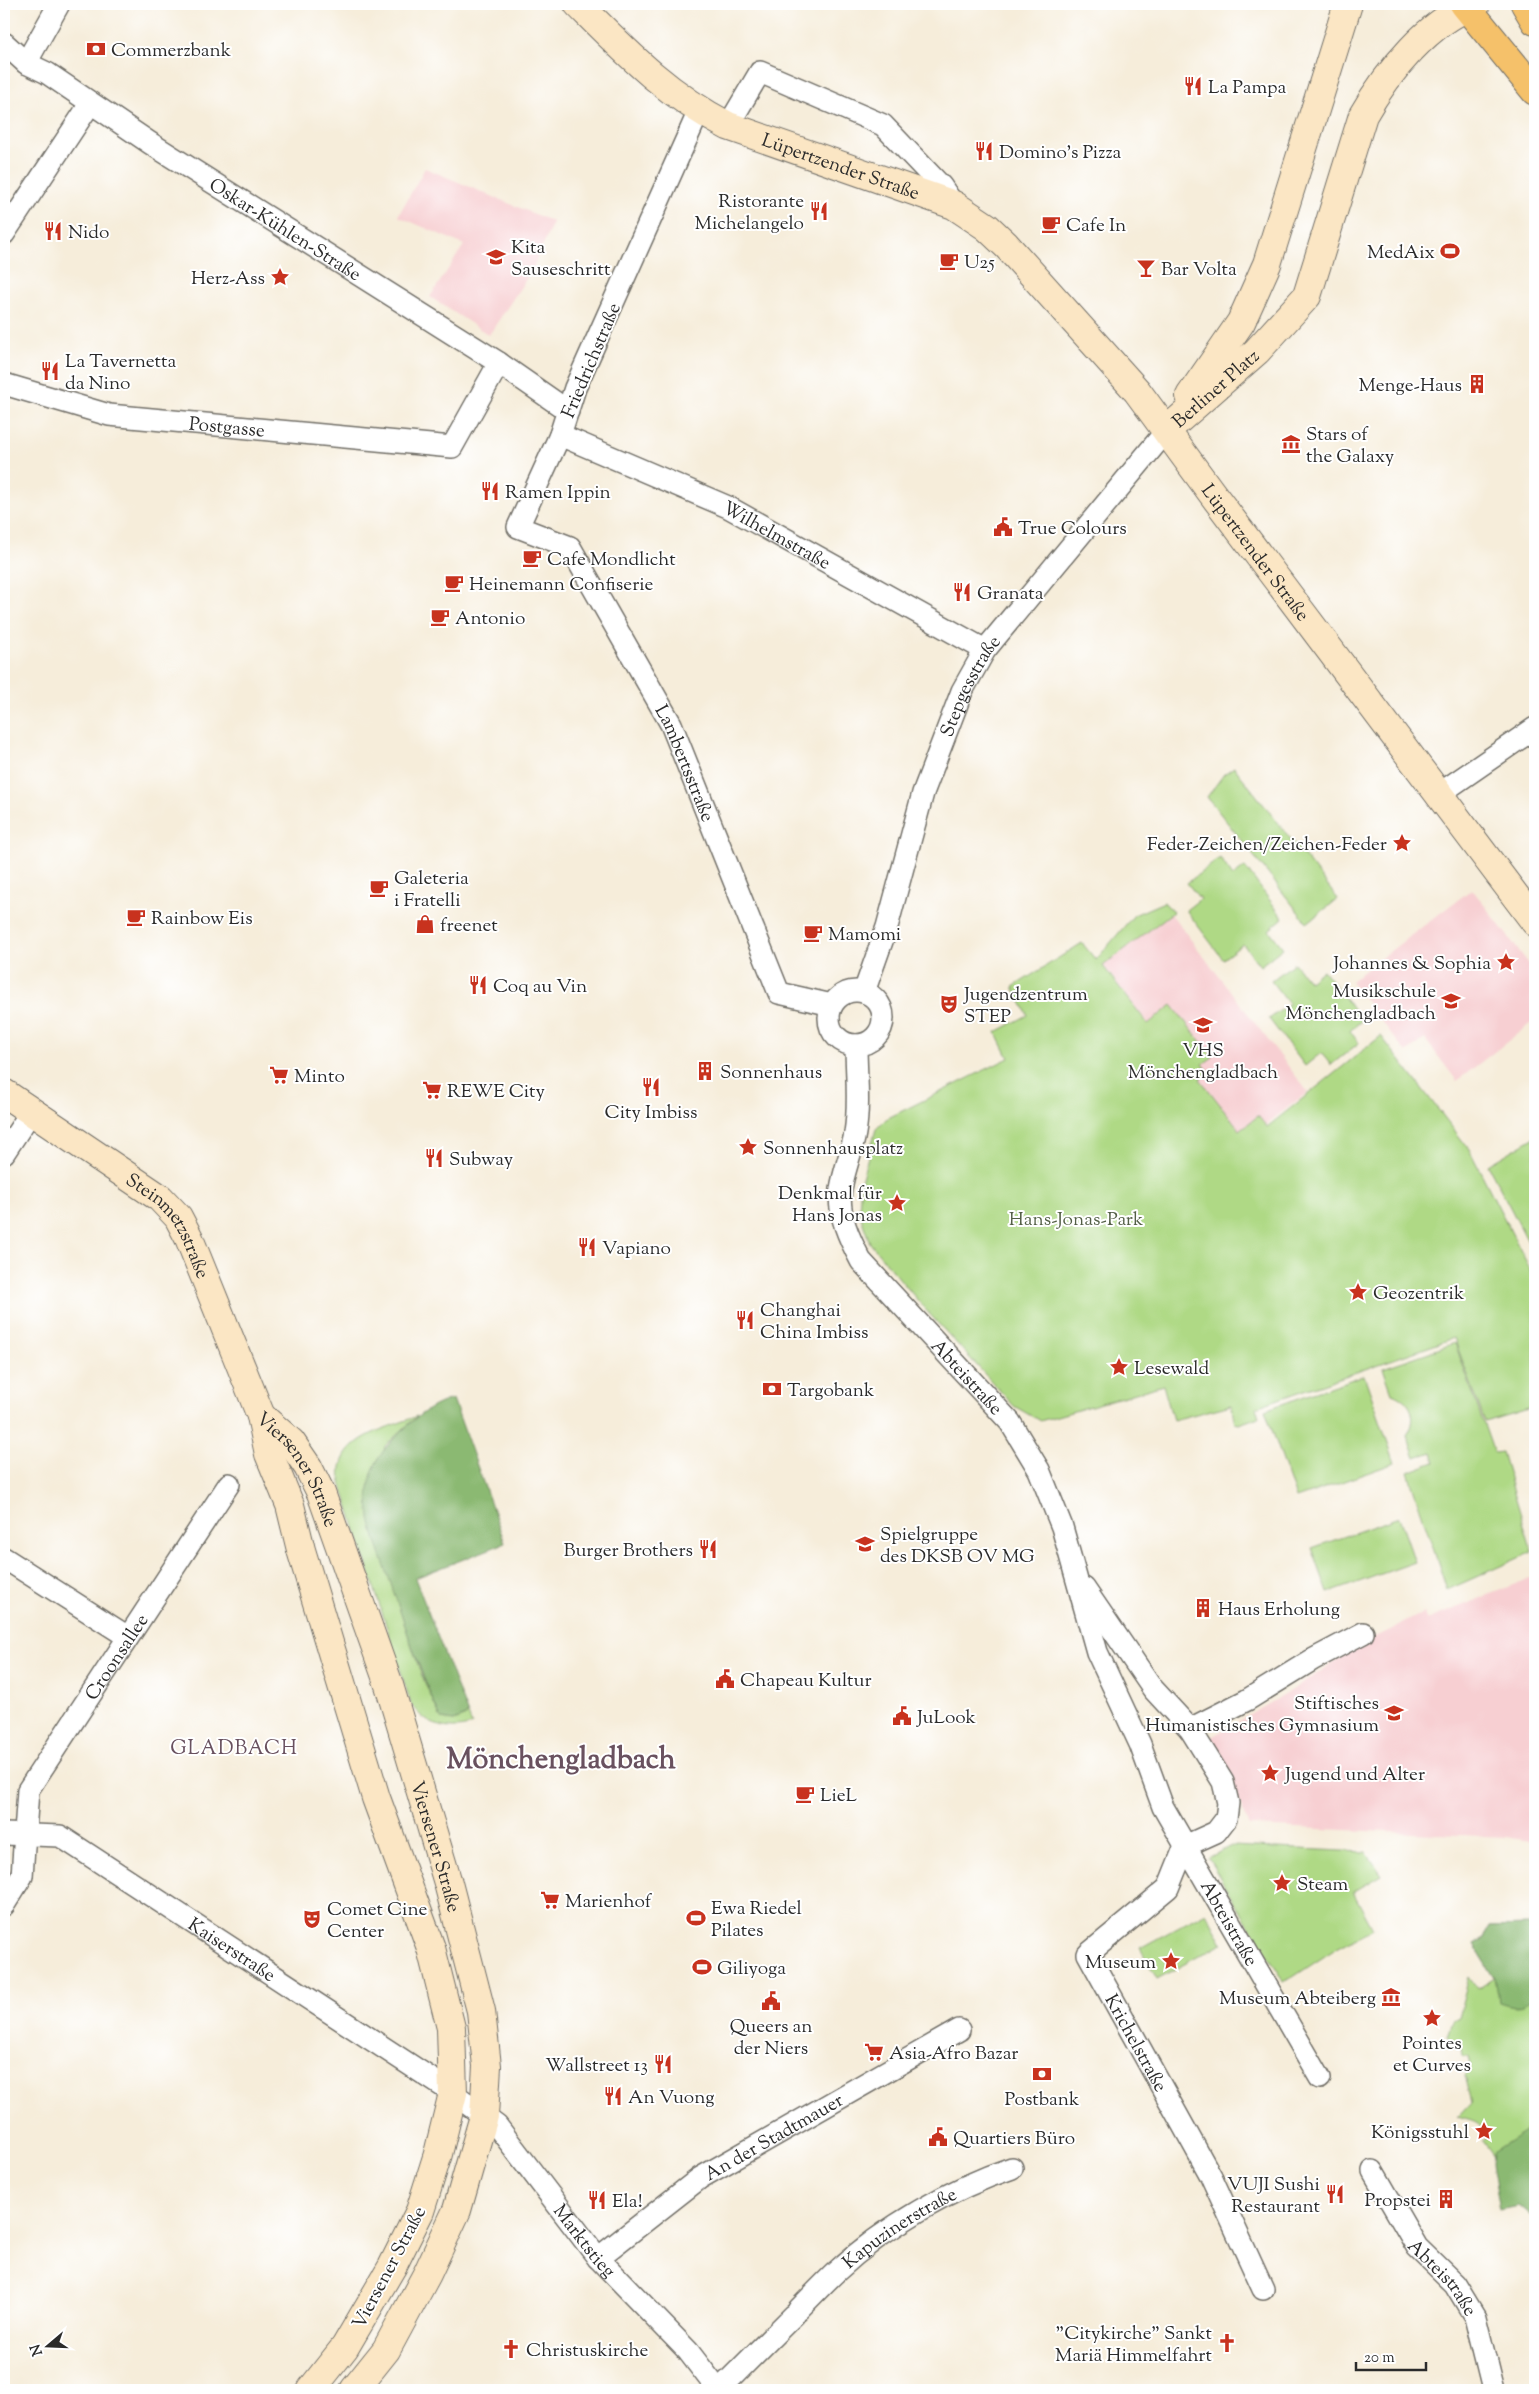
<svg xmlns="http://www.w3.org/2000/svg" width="1539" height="2394" viewBox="0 0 1539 2394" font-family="'Sorts Mill Goudy',serif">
<rect width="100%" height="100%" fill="#fff"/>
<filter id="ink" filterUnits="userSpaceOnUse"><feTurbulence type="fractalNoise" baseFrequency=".02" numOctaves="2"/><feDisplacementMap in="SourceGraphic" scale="10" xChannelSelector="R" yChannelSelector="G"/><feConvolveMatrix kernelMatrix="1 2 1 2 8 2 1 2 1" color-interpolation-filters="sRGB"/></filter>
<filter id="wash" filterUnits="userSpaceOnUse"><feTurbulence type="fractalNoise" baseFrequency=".0096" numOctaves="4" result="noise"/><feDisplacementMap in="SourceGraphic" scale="20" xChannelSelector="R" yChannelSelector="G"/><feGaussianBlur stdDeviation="1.12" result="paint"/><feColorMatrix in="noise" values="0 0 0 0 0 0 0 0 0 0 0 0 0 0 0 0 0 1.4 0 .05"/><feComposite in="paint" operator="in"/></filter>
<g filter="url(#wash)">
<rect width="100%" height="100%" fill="#f6edda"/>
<path fill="#f7cfd2" d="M425,168L553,222L532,270L489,335L430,297L464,245L398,216Z
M1472,889L1535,972V1020L1457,1081L1425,1039L1406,1053L1351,981Z
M1165,906L1308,1092L1241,1144L1098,958Z
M1535,1576V1842L1506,1837L1250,1826L1208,1739L1296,1688L1355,1648L1423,1613L1427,1620Z"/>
<path fill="#afd985" stroke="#6d8258" d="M1234,767L1338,899L1307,923L1207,797L1224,774Z
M1220,858L1233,876L1245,867L1283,918L1269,930L1283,948L1260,966L1243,944L1223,959L1186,910L1200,899L1187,883Z
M1164,902L1173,912L1103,966L1148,1024L1172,1005L1213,1057L1203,1064L1209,1072L1200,1079L1240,1130L1258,1116L1267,1127L1381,1036L1469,1149L1529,1267L1535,1285V1407L1485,1422L1454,1338L1256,1407L1259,1417L1239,1424L1235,1423L1231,1405L1173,1420L1163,1385L1040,1421L1014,1406L924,1308L870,1243L859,1212L861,1181L876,1129L886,1119L1009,1058L996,1032L1028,1015L1013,987L1082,943L1096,960L1134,915Z
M1294,963L1309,981L1323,970L1362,1020L1350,1031L1359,1043L1331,1065L1321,1053L1305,1066L1269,1019L1289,1004L1271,981Z
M1535,1137V1255L1488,1165Z
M1455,1343L1494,1453L1502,1452L1532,1552L1447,1590L1408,1472L1435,1462L1432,1452L1415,1458L1407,1435C1419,1418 1411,1400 1392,1393L1383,1368Z
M1364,1375L1395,1463L1296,1498L1265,1410Z
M417,1416L385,1446L370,1518L421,1674L441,1719L454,1721L468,1715L472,1725C448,1733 424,1725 411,1704L341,1483C341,1478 340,1472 341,1467C347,1435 392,1427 417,1416Z
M1399,1517L1415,1562L1328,1593L1312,1548Z
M1231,1846L1366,1852L1382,1875L1353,1892L1373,1929L1337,1948L1284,1983L1208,1858Z
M1206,1912L1223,1943L1157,1979L1140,1948Z
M1535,1925V2155L1496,2161L1482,2142L1486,2138C1481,2120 1472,2122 1458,2117L1471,2103L1464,2075L1471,2065L1469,2056H1462L1461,2048L1456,2049L1447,2036L1452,2021L1458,2018L1469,1977L1477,1989L1495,1978L1474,1944L1484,1939L1490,1926Z"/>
<path fill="#8bb972" stroke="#5b724e" d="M453,1399L505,1543L415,1578L468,1715L454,1721L441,1719C421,1675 406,1629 391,1584C381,1554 365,1521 369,1488C372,1462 386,1445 405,1428C418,1415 435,1403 453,1399Z
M1535,1925V1997C1523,2009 1515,2007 1499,2002L1495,1978L1474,1944L1484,1939L1490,1926Z
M1535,2129V2215L1531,2216L1519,2206L1500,2210L1492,2164L1493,2153L1526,2132Z"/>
</g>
<g filter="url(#ink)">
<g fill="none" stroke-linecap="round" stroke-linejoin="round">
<g stroke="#726f68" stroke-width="24">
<g id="street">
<path id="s1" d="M4,43L26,63L47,73L150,143L499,363L568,411"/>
<path d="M26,63L59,4"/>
<path id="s2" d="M699,111L575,388L560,435L518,527L570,547L671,724L779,993L832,1005"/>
<path d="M728,126L760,72L883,125L941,186L954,205"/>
<path d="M4,234L90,104"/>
<path id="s3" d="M4,384L109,415L452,447L499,363"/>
<path id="s4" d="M560,435L728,507L985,650"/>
<path d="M1439,794L1535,728"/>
<circle cx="856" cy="1018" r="27"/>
<path id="s5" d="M864,992L887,927L923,793L962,691L985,650L1167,430"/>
<path id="s6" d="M856,1045C856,1074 860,1104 855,1133C852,1152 844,1170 841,1189C837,1214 850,1240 861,1261L1010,1422L1039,1470L1062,1527L1097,1652L1140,1744L1163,1807L1320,2078"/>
<path d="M4,1153L31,1112"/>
<path d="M4,1558L128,1637"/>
<path d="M1084,1588L1153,1689L1190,1729L1223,1782L1228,1803L1226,1819L1216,1832L1185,1846"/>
<path d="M1190,1729L1247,1700L1312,1660L1363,1633"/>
<path id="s7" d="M4,1834L60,1836L453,2093L497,2126L598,2258L688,2351L718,2390"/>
<path id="s8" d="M1185,1846L1168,1888L1088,1954L1211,2176L1263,2289"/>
<path id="s9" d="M4,1905L22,1876L28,1790L229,1484"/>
<path id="s10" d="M1373,2171L1417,2247L1455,2284L1475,2317L1493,2390"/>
<path id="s11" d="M598,2258L700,2178L959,2030"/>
<path id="s12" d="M799,2309C812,2296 824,2283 837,2271C884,2227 952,2188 1012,2168"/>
<path d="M719,2390L794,2315"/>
</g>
</g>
<g stroke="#726f68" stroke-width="30">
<g id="secondary">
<path id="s13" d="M578,4C627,53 666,94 728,126L954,205L987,227L1006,245L1137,391L1211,492L1535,922"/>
<path d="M1190,396L1241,322L1267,264L1348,4"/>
<path id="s14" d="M1167,430L1257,351L1307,296L1363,115C1387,73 1429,20 1476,4"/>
<path id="s15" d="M4,1093L160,1198L178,1217L189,1238L261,1416L269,1454L290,1505L301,1550L376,1798L431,1948L451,2028L453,2093L438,2154L420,2211L392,2267L345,2347L311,2390"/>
<path id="s16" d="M261,1416L291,1442L308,1467L321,1493L389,1685L448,1883L481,2011L487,2066L484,2116L457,2210L427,2274L386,2350L354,2390"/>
</g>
</g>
<g stroke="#726f68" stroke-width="30">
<path id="primary" d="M1464,4L1535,91
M1525,4L1535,21"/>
</g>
<use href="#street" stroke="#fff" stroke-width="21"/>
<use href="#secondary" stroke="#fbe6c4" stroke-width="28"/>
<use href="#primary" stroke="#f5c16b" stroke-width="28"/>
</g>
</g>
<defs>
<g id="bank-bare" transform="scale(1.5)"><path d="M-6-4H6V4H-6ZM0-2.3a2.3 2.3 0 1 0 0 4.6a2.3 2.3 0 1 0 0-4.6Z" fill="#c8321e" stroke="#fff" stroke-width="2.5" paint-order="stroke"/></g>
<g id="restaurant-bare" transform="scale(1.5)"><path d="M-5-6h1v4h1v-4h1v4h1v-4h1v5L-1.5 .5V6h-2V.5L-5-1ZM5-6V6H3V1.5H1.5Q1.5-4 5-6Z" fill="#c8321e" stroke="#fff" stroke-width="2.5" paint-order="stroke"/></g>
<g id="cafe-bare" transform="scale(1.5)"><path d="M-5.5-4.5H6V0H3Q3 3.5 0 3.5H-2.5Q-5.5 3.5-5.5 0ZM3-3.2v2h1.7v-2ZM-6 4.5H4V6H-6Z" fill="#c8321e" stroke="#fff" stroke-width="2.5" paint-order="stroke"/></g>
<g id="stadium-bare" transform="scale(1.5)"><path d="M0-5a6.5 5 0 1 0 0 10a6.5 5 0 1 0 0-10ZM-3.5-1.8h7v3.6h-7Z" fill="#c8321e" stroke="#fff" stroke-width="2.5" paint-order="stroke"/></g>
<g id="school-bare" transform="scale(1.5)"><path d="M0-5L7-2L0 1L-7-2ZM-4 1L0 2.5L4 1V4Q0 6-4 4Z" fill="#c8321e" stroke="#fff" stroke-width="2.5" paint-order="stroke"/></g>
<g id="bar-bare" transform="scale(1.5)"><path d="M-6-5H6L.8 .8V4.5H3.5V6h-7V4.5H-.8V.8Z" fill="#c8321e" stroke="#fff" stroke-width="2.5" paint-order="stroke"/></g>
<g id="sight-bare" transform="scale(1.5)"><path d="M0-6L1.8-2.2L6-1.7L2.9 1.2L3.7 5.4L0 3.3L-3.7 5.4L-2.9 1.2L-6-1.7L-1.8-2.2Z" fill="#c8321e" stroke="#fff" stroke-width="2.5" paint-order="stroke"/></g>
<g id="building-bare" transform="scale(1.5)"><path d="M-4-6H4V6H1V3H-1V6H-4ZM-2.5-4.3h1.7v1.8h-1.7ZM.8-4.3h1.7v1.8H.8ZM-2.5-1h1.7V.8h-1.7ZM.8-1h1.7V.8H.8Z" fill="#c8321e" stroke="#fff" stroke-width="2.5" paint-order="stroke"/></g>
<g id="museum-bare" transform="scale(1.5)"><path d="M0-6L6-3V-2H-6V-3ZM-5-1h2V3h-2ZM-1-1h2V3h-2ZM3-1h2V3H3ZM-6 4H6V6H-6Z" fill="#c8321e" stroke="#fff" stroke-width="2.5" paint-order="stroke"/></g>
<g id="civic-bare" transform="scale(1.5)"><path d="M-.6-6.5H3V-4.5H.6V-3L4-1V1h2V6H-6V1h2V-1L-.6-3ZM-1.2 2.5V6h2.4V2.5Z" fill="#c8321e" stroke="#fff" stroke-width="2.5" paint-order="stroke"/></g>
<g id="shop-bare" transform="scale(1.5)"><path d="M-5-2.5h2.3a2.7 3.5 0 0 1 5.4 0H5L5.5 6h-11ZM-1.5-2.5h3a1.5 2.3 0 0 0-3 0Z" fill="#c8321e" stroke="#fff" stroke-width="2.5" paint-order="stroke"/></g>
<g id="theatre-bare" transform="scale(1.5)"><path d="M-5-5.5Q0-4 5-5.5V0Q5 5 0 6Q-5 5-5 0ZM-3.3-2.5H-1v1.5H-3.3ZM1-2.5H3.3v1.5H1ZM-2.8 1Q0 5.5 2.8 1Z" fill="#c8321e" stroke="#fff" stroke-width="2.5" paint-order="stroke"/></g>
<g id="supermarket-bare" transform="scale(1.5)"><path d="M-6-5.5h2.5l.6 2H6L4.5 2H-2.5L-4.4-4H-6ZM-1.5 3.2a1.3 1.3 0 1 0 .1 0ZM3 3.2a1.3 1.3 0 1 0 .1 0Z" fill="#c8321e" stroke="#fff" stroke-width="2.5" paint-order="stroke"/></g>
<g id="church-bare" transform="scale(1.5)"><path d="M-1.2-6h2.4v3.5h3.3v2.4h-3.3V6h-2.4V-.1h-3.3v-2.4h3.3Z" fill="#c8321e" stroke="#fff" stroke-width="2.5" paint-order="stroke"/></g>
</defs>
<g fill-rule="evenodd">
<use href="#bank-bare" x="96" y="49"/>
<use href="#restaurant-bare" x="1193" y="86"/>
<use href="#restaurant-bare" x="984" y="151"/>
<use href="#restaurant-bare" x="819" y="211"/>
<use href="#cafe-bare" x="1051" y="224"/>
<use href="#restaurant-bare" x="53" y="231"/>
<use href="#stadium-bare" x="1450" y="251"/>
<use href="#school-bare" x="496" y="257"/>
<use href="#cafe-bare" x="949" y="261"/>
<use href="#bar-bare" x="1146" y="268"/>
<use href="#sight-bare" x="280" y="277"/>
<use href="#restaurant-bare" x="50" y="371"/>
<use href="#building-bare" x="1477" y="384"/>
<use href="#museum-bare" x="1291" y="444"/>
<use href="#restaurant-bare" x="490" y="491"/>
<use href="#civic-bare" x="1003" y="527"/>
<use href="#cafe-bare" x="532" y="558"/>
<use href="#cafe-bare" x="454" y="583"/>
<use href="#restaurant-bare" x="962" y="592"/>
<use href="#cafe-bare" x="440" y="617"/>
<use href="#sight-bare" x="1402" y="843"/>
<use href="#cafe-bare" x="379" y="888"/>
<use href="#cafe-bare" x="136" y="917"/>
<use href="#shop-bare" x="425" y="924"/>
<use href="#cafe-bare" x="813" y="933"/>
<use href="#sight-bare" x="1506" y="962"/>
<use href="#restaurant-bare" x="478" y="985"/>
<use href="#school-bare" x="1451" y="1001"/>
<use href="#theatre-bare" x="949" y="1004"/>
<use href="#school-bare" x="1203" y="1025"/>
<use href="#building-bare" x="705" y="1071"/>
<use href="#supermarket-bare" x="279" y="1075"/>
<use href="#restaurant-bare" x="651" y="1087"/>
<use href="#supermarket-bare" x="432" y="1090"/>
<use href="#sight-bare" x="748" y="1147"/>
<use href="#restaurant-bare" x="434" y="1158"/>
<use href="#sight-bare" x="897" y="1203"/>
<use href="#restaurant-bare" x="587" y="1247"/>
<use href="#sight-bare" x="1358" y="1292"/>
<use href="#restaurant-bare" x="745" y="1320"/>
<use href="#sight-bare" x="1119" y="1367"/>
<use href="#bank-bare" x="772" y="1389"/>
<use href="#school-bare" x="865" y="1544"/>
<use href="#restaurant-bare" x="708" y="1549"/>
<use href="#building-bare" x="1203" y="1608"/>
<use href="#civic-bare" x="725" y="1679"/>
<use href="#school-bare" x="1394" y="1713"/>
<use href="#civic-bare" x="902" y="1716"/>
<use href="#sight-bare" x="1270" y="1773"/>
<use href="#cafe-bare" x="805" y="1794"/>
<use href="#sight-bare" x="1282" y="1883"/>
<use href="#supermarket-bare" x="550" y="1900"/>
<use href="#stadium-bare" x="696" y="1918"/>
<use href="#theatre-bare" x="312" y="1919"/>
<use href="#sight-bare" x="1171" y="1961"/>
<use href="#stadium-bare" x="702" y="1967"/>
<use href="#museum-bare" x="1391" y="1997"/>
<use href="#civic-bare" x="771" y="2001"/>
<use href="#sight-bare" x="1432" y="2018"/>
<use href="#supermarket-bare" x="874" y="2052"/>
<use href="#restaurant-bare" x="663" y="2064"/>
<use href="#bank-bare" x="1042" y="2074"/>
<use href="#restaurant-bare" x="613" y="2096"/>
<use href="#sight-bare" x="1484" y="2131"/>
<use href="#civic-bare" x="938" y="2137"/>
<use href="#restaurant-bare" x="1335" y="2194"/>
<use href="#building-bare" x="1446" y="2199"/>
<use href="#restaurant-bare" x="597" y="2200"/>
<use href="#church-bare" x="1227" y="2343"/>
<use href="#church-bare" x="511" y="2349"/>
</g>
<g text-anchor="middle" stroke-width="4" stroke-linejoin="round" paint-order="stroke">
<g font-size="19" fill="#2b2b2b" stroke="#fff" text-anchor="start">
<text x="111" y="56">Commerzbank</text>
<text x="1208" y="93">La Pampa</text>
<text x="999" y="158">Domino's Pizza</text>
<text x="804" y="207" text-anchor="end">Ristorante<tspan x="804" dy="22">Michelangelo</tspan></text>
<text x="1066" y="231">Cafe In</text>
<text x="68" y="238">Nido</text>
<text x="511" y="253">Kita<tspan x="511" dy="22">Sauseschritt</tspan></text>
<text x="1435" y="258" text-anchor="end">MedAix</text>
<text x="964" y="268">U25</text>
<text x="1161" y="275">Bar Volta</text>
<text x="265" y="284" text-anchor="end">Herz-Ass</text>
<text x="65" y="367">La Tavernetta<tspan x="65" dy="22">da Nino</tspan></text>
<text x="1462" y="391" text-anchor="end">Menge-Haus</text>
<text x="1306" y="440">Stars of<tspan x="1306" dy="22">the Galaxy</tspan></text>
<text x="505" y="498">Ramen Ippin</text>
<text x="1018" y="534">True Colours</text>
<text x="547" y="565">Cafe Mondlicht</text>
<text x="469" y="590">Heinemann Confiserie</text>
<text x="977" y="599">Granata</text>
<text x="455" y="624">Antonio</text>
<text x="1387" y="850" text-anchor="end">Feder-Zeichen/Zeichen-Feder</text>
<text x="394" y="884">Galeteria<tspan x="394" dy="22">i Fratelli</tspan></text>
<text x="151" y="924">Rainbow Eis</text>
<text x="440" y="931">freenet</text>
<text x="828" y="940">Mamomi</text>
<text x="1491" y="969" text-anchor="end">Johannes &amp; Sophia</text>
<text x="493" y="992">Coq au Vin</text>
<text x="1436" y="997" text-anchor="end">Musikschule<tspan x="1436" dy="22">Mönchengladbach</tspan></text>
<text x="964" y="1000">Jugendzentrum<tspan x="964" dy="22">STEP</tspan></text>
<text x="1203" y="1056" text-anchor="middle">VHS<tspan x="1203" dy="22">Mönchengladbach</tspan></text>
<text x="720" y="1078">Sonnenhaus</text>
<text x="294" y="1082">Minto</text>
<text x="447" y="1097">REWE City</text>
<text x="651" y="1118" text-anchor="middle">City Imbiss</text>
<text x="763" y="1154">Sonnenhausplatz</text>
<text x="449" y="1165">Subway</text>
<text x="882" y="1199" text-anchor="end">Denkmal für<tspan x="882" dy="22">Hans Jonas</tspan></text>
<text x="602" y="1254">Vapiano</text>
<text x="1373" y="1299">Geozentrik</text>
<text x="760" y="1316">Changhai<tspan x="760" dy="22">China Imbiss</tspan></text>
<text x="1134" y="1374">Lesewald</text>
<text x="787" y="1396">Targobank</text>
<text x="880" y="1540">Spielgruppe<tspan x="880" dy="22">des DKSB OV MG</tspan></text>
<text x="693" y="1556" text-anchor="end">Burger Brothers</text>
<text x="1218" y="1615">Haus Erholung</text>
<text x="740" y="1686">Chapeau Kultur</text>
<text x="1379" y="1709" text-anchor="end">Stiftisches<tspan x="1379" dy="22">Humanistisches Gymnasium</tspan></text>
<text x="917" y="1723">JuLook</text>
<text x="1285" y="1780">Jugend und Alter</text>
<text x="820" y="1801">LieL</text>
<text x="1297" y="1890">Steam</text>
<text x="565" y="1907">Marienhof</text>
<text x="711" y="1914">Ewa Riedel<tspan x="711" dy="22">Pilates</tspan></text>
<text x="327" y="1915">Comet Cine<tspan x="327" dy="22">Center</tspan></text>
<text x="1156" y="1968" text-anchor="end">Museum</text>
<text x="717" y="1974">Giliyoga</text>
<text x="1376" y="2004" text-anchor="end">Museum Abteiberg</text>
<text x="771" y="2032" text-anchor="middle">Queers an<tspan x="771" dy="22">der Niers</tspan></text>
<text x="1432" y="2049" text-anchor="middle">Pointes<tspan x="1432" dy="22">et Curves</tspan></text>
<text x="889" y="2059">Asia-Afro Bazar</text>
<text x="648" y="2071" text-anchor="end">Wallstreet 13</text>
<text x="628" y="2103">An Vuong</text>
<text x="1042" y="2105" text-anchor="middle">Postbank</text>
<text x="1469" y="2138" text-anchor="end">Königsstuhl</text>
<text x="953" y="2144">Quartiers Büro</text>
<text x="1320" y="2190" text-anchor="end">VUJI Sushi<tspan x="1320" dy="22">Restaurant</tspan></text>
<text x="1431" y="2206" text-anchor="end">Propstei</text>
<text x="612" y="2207">Ela!</text>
<text x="1212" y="2339" text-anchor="end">"Citykirche" Sankt<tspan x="1212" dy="22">Mariä Himmelfahrt</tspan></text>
<text x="526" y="2356">Christuskirche</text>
</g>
<g font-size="19" fill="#2b2b2b" stroke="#fff">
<text dy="7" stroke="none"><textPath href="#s13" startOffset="314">Lüpertzender Straße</textPath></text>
<text dy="7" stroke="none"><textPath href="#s1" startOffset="338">Oskar-Kühlen-Straße</textPath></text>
<text transform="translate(590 360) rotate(-67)" y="7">Friedrichstraße</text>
<text dy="7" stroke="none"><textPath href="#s14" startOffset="64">Berliner Platz</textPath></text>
<text dy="7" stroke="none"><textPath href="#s3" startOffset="228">Postgasse</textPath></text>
<text dy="7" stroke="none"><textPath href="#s4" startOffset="239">Wilhelmstraße</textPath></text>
<text dy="7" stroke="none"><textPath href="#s13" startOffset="896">Lüpertzender Straße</textPath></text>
<text dy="7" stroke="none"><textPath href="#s5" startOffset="325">Stepgesstraße</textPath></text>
<text dy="7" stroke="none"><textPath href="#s2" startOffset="755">Lambertsstraße</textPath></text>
<text dy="7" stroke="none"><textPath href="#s15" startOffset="215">Steinmetzstraße</textPath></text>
<text dy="7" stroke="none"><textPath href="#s6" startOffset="379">Abteistraße</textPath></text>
<text dy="7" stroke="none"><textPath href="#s16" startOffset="66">Viersener Straße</textPath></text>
<text dy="7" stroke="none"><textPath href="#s9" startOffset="280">Croonsallee</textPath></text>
<text dy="7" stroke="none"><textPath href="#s16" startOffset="471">Viersener Straße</textPath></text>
<text dy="7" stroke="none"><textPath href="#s6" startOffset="991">Abteistraße</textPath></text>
<text dy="7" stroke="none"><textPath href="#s7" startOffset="262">Kaiserstraße</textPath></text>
<text dy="7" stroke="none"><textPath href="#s8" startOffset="250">Krichelstraße</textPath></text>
<text dy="7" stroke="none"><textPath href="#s11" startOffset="214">An der Stadtmauer</textPath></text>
<text dy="7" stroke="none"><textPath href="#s12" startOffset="130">Kapuzinerstraße</textPath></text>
<text dy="7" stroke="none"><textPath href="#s7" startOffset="725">Marktstieg</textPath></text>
<text transform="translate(388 2267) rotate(-62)" y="7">Viersener Straße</text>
<text dy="7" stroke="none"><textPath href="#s10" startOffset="128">Abteistraße</textPath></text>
</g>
<g font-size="19" fill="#535f46" stroke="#fff">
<text x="1076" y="1225">Hans-Jonas-Park</text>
</g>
<g font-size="20" letter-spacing="1" fill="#69515f" stroke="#fff">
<text x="234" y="1754">GLADBACH</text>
</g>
<g font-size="29" font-weight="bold" fill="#69515f" stroke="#fff">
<text x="561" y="1768">Mönchengladbach</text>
</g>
</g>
<rect width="1539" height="2394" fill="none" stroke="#fff" stroke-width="20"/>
<g transform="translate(48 2346) rotate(251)" stroke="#ffffff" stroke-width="4" paint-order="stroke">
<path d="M0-4L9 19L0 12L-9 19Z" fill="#2b2b2b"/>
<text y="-8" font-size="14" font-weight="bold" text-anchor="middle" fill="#2b2b2b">N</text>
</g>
<path d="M1356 2362v8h70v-8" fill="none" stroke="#2b2b2b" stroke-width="2.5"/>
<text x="1364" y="2362" font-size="15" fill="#2b2b2b" stroke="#ffffff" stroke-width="4" paint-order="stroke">20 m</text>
</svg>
